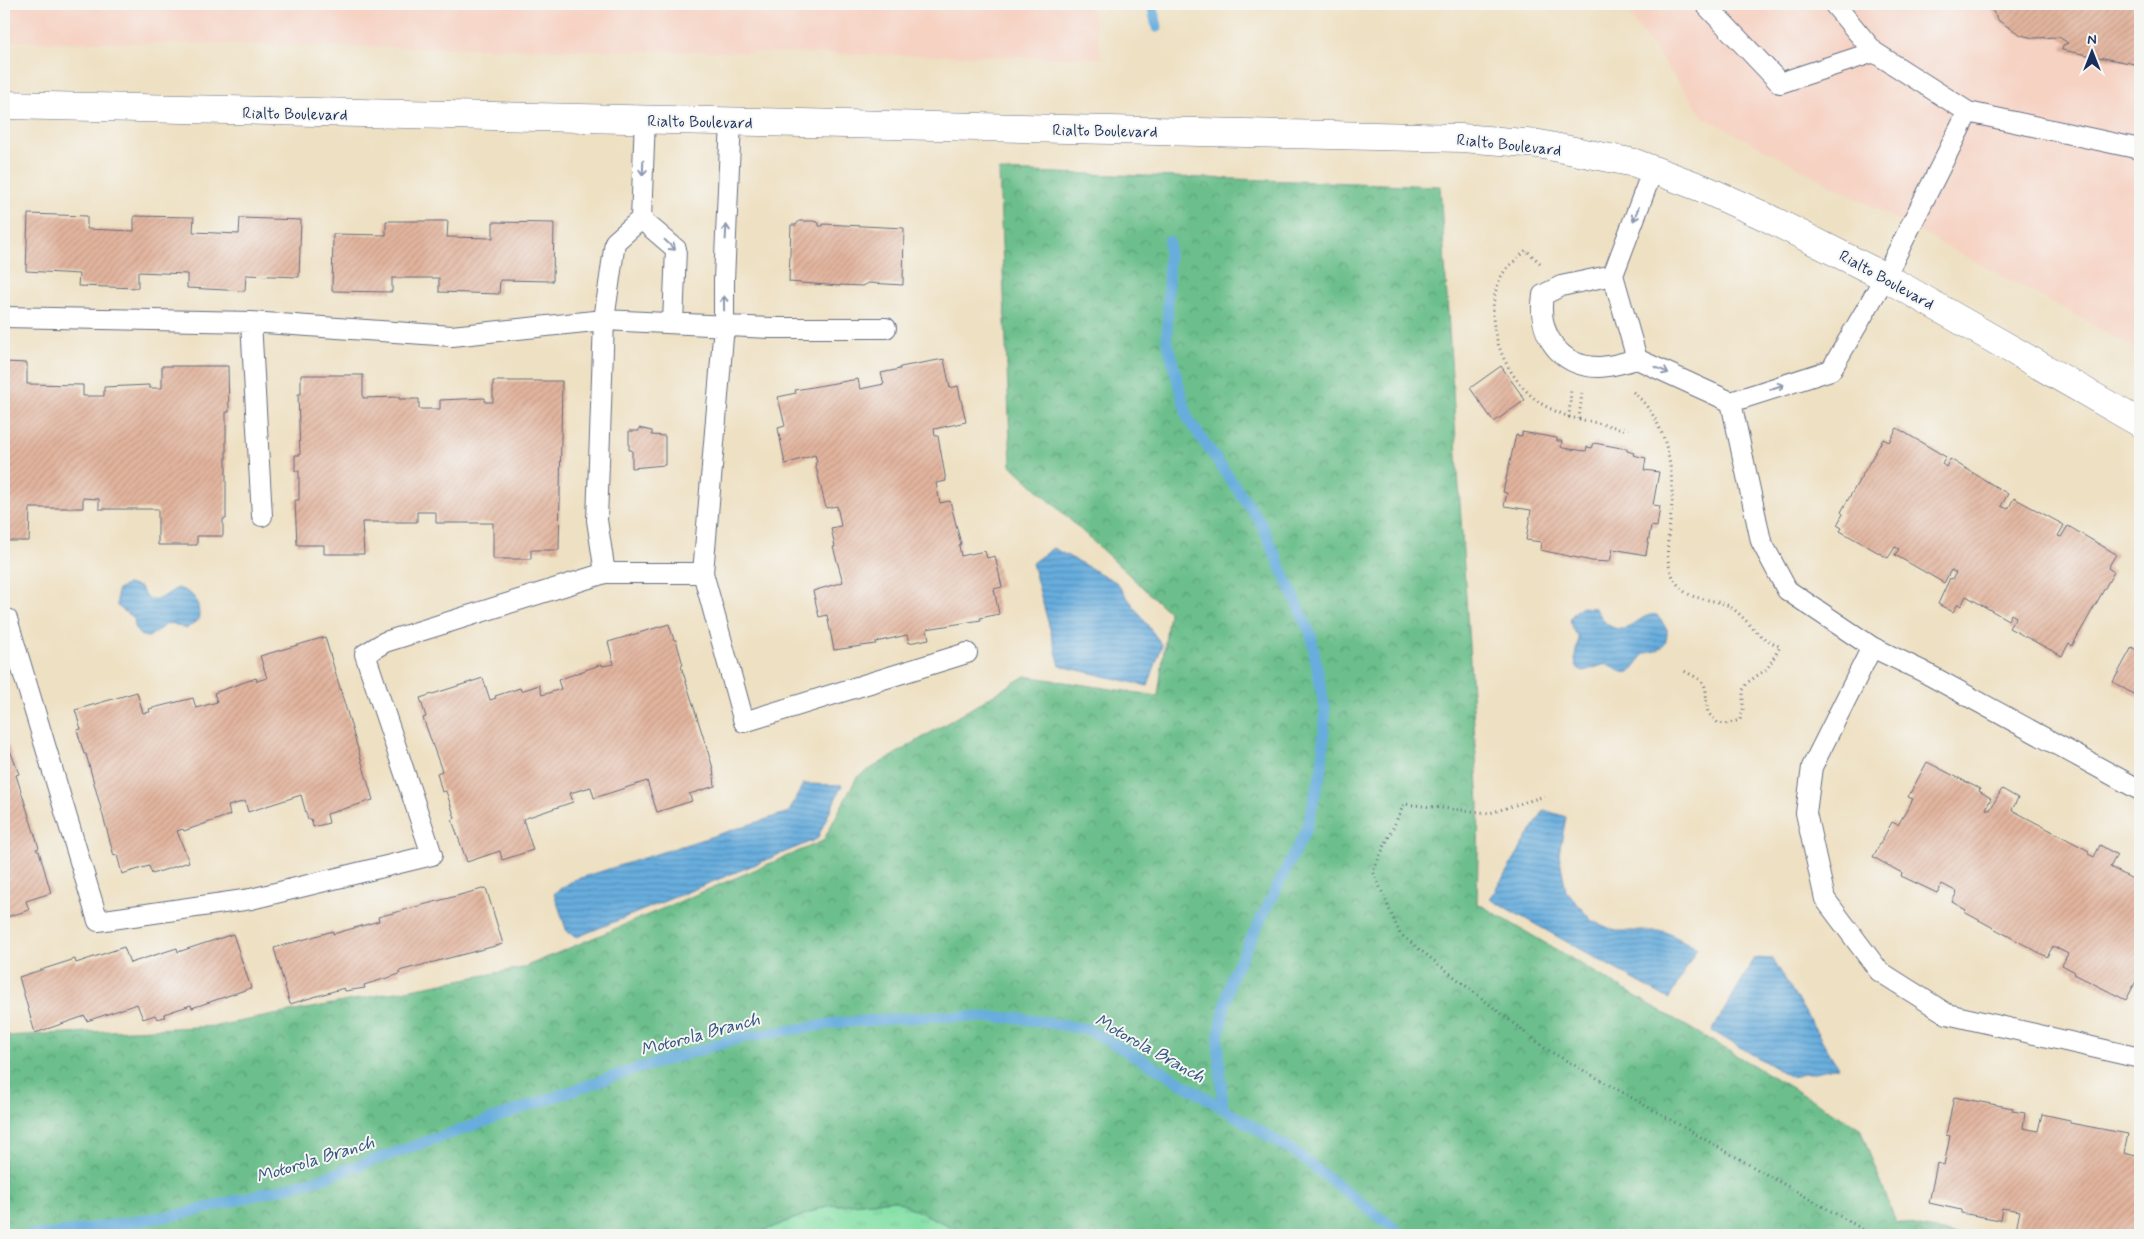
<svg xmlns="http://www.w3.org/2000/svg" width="2144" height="1239" viewBox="0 0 2144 1239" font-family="Mynerve,sans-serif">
<defs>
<pattern id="grass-tufts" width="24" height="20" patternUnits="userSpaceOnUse" patternTransform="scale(1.25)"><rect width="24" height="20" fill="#86e1a7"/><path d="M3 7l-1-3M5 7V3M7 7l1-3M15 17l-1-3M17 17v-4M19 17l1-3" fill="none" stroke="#73c192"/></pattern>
<pattern id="forest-crowns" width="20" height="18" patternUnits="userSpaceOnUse" patternTransform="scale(1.25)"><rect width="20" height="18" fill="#6cbf8c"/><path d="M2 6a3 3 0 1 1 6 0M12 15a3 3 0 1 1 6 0" fill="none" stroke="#589c76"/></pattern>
<pattern id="water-rules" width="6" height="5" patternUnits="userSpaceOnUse" patternTransform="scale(1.25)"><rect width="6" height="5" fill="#67addd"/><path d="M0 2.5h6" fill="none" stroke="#548db6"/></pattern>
<pattern id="building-hatch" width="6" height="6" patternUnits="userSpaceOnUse" patternTransform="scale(1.25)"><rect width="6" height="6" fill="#e2b49d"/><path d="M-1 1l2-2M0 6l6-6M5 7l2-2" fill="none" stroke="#c19b8a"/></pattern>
</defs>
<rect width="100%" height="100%" fill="#f6f6f2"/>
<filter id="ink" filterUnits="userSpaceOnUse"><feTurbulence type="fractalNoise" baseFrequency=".02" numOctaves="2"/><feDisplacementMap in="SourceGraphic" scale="10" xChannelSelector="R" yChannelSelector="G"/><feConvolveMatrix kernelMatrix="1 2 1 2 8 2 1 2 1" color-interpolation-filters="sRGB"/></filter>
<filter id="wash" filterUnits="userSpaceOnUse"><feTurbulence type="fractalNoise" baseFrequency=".0096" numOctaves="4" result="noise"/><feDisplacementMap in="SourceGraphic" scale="20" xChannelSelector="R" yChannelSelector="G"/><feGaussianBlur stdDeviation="1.12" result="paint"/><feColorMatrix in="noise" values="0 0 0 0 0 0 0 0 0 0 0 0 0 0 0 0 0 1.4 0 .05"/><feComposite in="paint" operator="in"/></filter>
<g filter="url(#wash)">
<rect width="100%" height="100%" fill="#eee0c2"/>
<path fill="#f6d2c3" d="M4,4H1091L1102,58L4,41Z
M1621,4H2140V352L2074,314L1704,117Z"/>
<path fill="url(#grass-tufts)" stroke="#508882" d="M894,1200L969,1235H753L827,1206Z"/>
<path fill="url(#forest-crowns)" stroke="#447775" d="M999,171L1440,186L1479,804L1477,903L1860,1128L1896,1222L1959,1235H969L894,1200L826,1206L753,1235H4V1036L216,1026L522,968L823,841L857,777L1025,676L1158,696L1169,612L1011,465Z"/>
<path fill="url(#water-rules)" stroke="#416e9e" d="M1053,548L1116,582L1162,645L1148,686L1060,666L1032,563Z
M127,584L140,587C144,591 143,595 147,597C158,605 169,591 178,588C196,594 199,601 199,619L186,629L171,623L165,625L149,637C136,637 135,629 134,618L117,606V591Z
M1581,607L1595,608C1600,613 1603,623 1610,626C1631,638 1638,612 1657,615L1667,629C1667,635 1667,640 1664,645C1659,653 1650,650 1643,655C1637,660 1636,671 1628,672C1619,674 1614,666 1606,664L1584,671L1577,668C1572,654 1578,651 1578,638C1571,623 1564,620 1581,607Z
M803,784L842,785L817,839L577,937L567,932L554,893L574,880L789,812Z
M1544,810L1566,817L1559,854L1566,891L1592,921L1616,931H1664L1697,948L1669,999L1490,899Z
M1755,958L1773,959L1838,1067L1791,1077L1712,1031Z"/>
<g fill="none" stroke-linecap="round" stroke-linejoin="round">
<path stroke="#67addd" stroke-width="11" d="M1152,4L1157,27
M1169,241L1167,341L1188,419L1261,523L1311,635L1325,710L1322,768L1306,830L1231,978L1218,1040L1223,1108
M28,1235L54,1234L183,1214L320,1179L620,1074L740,1038L836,1023L937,1016L1018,1018L1087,1029L1162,1071L1293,1151L1403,1235"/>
</g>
<g id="blocks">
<path fill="url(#building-hatch)" d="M1988,4H2140V65L2062,50L2063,45L2068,43L2059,37L2033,38L2021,35L1999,21Z
M28,214L87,216V229L134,231V216L194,217L193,232L239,234L240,218L301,220L299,277L246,275L245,291L187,288V274L138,272V288L78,286L79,274L26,271Z
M386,221H448L447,237L493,238V222L554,223L553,281L500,280L499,294L439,292V278H392V292L332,291L333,234L386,235Z
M799,221H813L819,223V226H823V224L904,228L903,285L869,283L862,286L840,285V286L789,282L791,225H796Z
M944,359L950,388L958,386L966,422L934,429L935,436H938L946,481L936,483L940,503L950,501L961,544L959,545L961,556L985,551L987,558L995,556L1002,587L994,589L999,614L980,618L981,620L927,629L929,639L909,643L907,635L876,642V644L834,650L827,615L819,617L813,591L843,582L833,547H835L831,528L841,526L837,506L826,508L815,463L817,462L815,455L785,464L778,428L785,426L778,397L796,393L795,390L858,379L860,389L884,384L881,373L900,369V367Z
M4,362L27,363V384L83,385V396H104V387L149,385V388H162V366H228L229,412H226V519H223V536H197V545H158V509H99V499L83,498V508H30L29,541H4Z
M1501,366L1525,400L1494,422L1470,388Z
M301,375H363V398L399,397V399H419V409H440V400L485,398V402H493V381H562L559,550H531V559H493V523H436V512H417V522H362L364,554H324V545H297L295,500H299V471H295V455H300L298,394H301Z
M639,428L652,431V435L665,436V465L632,468V450H629V431H639Z
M1897,428L1946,457L1942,464L1946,467L1950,459L2008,494L2001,506L2008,509L2014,498L2064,525L2058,536L2061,537L2068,526L2116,554L2108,568L2114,572L2072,646L2069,643L2062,656L2009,628L2016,617L2011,614L2008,620L1966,596L1961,606L1958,604L1953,612L1938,604L1950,578L1952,579L1956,573L1951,570L1944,583L1895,555L1899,549L1895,547L1888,558L1840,531L1842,528L1837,525L1843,514L1841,512L1883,439L1889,442Z
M1522,432L1557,438V441H1562L1561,447L1563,448L1586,451L1587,447L1592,448L1594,443L1627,449V451L1634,453L1633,455L1646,458L1644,470L1659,472L1653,505L1660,506L1657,527L1651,526L1646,555L1613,549L1610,562L1592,561L1540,550L1541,542L1526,540L1531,510L1504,506L1507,493L1503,492L1516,435L1522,436Z
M669,624L674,640H676L683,665L681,666L713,768L715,786L689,794L692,801L657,812L647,781L594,798L591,787L570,793L573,802L523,819L533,850L502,860L500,851L467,862L452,820L455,818L446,791L442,792L437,773L442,771L423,718L426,717L420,698L483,678L490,700L496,698L495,696L520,688L521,691L539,685L542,695L561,689L558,680L602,664V666L614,664L608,642Z
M325,637L373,800L327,814L329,823L313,827L311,819L308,820L301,795L248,812L245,801L228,806L230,815L184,831L183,829L177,831L189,862L152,874L149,866L122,874L117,855L114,856L86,754H84L77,730L81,729L75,710L137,692L143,713L150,712L149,709L193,698L196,708L217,702L214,693L256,678L257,681L267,678L260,656Z
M2140,642V698L2113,682L2132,647L2136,650Z
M4,734L19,774L16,775L39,848L36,849L37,851H39L51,893L26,901L29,910L4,918Z
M1927,762L1980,789L1979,791L1991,798L1986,809L1990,810L2002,789L2018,798L2012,810L2089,851L2088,854L2094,857L2100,845L2117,855L2110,867L2140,883V974L2126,1000L2074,974L2075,972L2062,965L2068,954L2053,946L2047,957L1964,912L1966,910L1952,902L1957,892L1942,884L1937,893L1901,876L1902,873L1873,857L1892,822L1898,825L1913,799L1908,797Z
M486,888L503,944L399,971L400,974L364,985L365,988L345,991L344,988L290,1004L274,948L333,931V934L379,921L378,917Z
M233,934L251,988L192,1008L191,1005L164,1014L165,1017L157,1019L155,1015L143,1019L137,1004L87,1021L85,1016L35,1033L19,977L75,959L76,963L124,947L130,963L177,948L178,952Z
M1954,1097L2013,1108L2012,1111L2025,1113L2023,1128L2038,1131L2042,1114L2070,1120V1123L2128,1134L2124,1153L2140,1157V1235H2041L2016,1230L2020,1211L2002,1208L2000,1220L1961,1213V1210L1929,1203L1937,1163L1944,1165L1950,1136L1946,1135Z"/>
</g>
</g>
<g filter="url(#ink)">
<use href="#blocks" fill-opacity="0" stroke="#656d81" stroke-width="1"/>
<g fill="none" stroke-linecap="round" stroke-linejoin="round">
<g stroke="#656d81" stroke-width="22">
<path id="service" d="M1834,4L1874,52
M1968,112L2140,149
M645,119L641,219L615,242L604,320L770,328H886
M1653,169L1613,275L1637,359L1731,402L1831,370L1885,277L1968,112L1874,52L1780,83L1705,4
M641,219L676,249L673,323
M1613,275L1561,286L1543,295C1537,332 1558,367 1599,367C1611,367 1626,362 1637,359
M4,317L251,322L452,336L604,320L597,520L605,573L385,642L365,654L432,855L251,899L98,921L7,619H4
M251,322L262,516
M1731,402L1761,541L1787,590L1872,647L1922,671L2140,790
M605,573H703L744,722L967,653
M703,573L724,325V280L731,121
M1872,647L1812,767L1806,813L1825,899L1879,971L1947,1014L2140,1058"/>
</g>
<g stroke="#656d81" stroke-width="29">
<path id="tertiary" d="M4,105L1462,138L1539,144L1635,163L1702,188L1764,216L1885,277L2140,423"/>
</g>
<path stroke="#656d81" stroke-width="3" stroke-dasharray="1 4" stroke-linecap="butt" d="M1540,263L1526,250C1519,258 1507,266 1502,275C1480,316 1501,371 1535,399C1544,407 1558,412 1569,417L1571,390
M1633,392C1665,419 1673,462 1672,502C1671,530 1659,562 1679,586C1690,601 1711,598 1727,605C1741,612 1751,629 1764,638C1769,641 1775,644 1780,647L1767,669L1748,682L1743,690V709L1740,720L1726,724L1718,723L1708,713C1703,685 1713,685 1684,671
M1569,417L1579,419L1582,393
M1579,419L1628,430
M1545,796L1490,813L1404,804L1373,871L1400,934L1546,1049L1873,1235"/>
<use href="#service" stroke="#fff" stroke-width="20"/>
<use href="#tertiary" stroke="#fff" stroke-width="28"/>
</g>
<defs><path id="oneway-shaft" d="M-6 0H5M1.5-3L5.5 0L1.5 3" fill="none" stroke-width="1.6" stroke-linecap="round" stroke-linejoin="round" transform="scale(1.25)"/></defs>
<g stroke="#8d97ae">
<use href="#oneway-shaft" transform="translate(643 168) rotate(92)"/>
<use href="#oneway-shaft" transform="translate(1636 214) rotate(111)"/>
<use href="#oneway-shaft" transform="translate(726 232) rotate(-87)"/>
<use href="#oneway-shaft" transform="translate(670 245) rotate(44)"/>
<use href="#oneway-shaft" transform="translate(724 303) rotate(-91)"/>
<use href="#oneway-shaft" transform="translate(1662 370) rotate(25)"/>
<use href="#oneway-shaft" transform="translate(1777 387) rotate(-18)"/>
</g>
</g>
<g text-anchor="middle" stroke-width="4" stroke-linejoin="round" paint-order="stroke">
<g font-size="16" fill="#1b2f5e" stroke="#f6f6f2">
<text transform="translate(295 113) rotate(1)" y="6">Rialto Boulevard</text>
<text transform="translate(700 121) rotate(1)" y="6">Rialto Boulevard</text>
<text transform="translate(1105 130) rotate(1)" y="6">Rialto Boulevard</text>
<text transform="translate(1509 144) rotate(6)" y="6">Rialto Boulevard</text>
<text transform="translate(1887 279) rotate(29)" y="6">Rialto Boulevard</text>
</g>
<g font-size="18" font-style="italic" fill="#325584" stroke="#f6f6f2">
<text transform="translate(700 1034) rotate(-15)" y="6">Motorola Branch</text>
<text transform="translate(1150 1048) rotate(29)" y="6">Motorola Branch</text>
<text transform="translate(315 1159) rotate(-17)" y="6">Motorola Branch</text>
</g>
</g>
<rect width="2144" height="1239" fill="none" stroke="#f6f6f2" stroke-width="20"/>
<g transform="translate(2092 52)" stroke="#f6f6f2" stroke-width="4" paint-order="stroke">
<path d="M0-4L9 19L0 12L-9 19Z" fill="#1b2f5e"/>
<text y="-8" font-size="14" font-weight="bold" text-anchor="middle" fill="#1b2f5e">N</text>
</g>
</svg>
